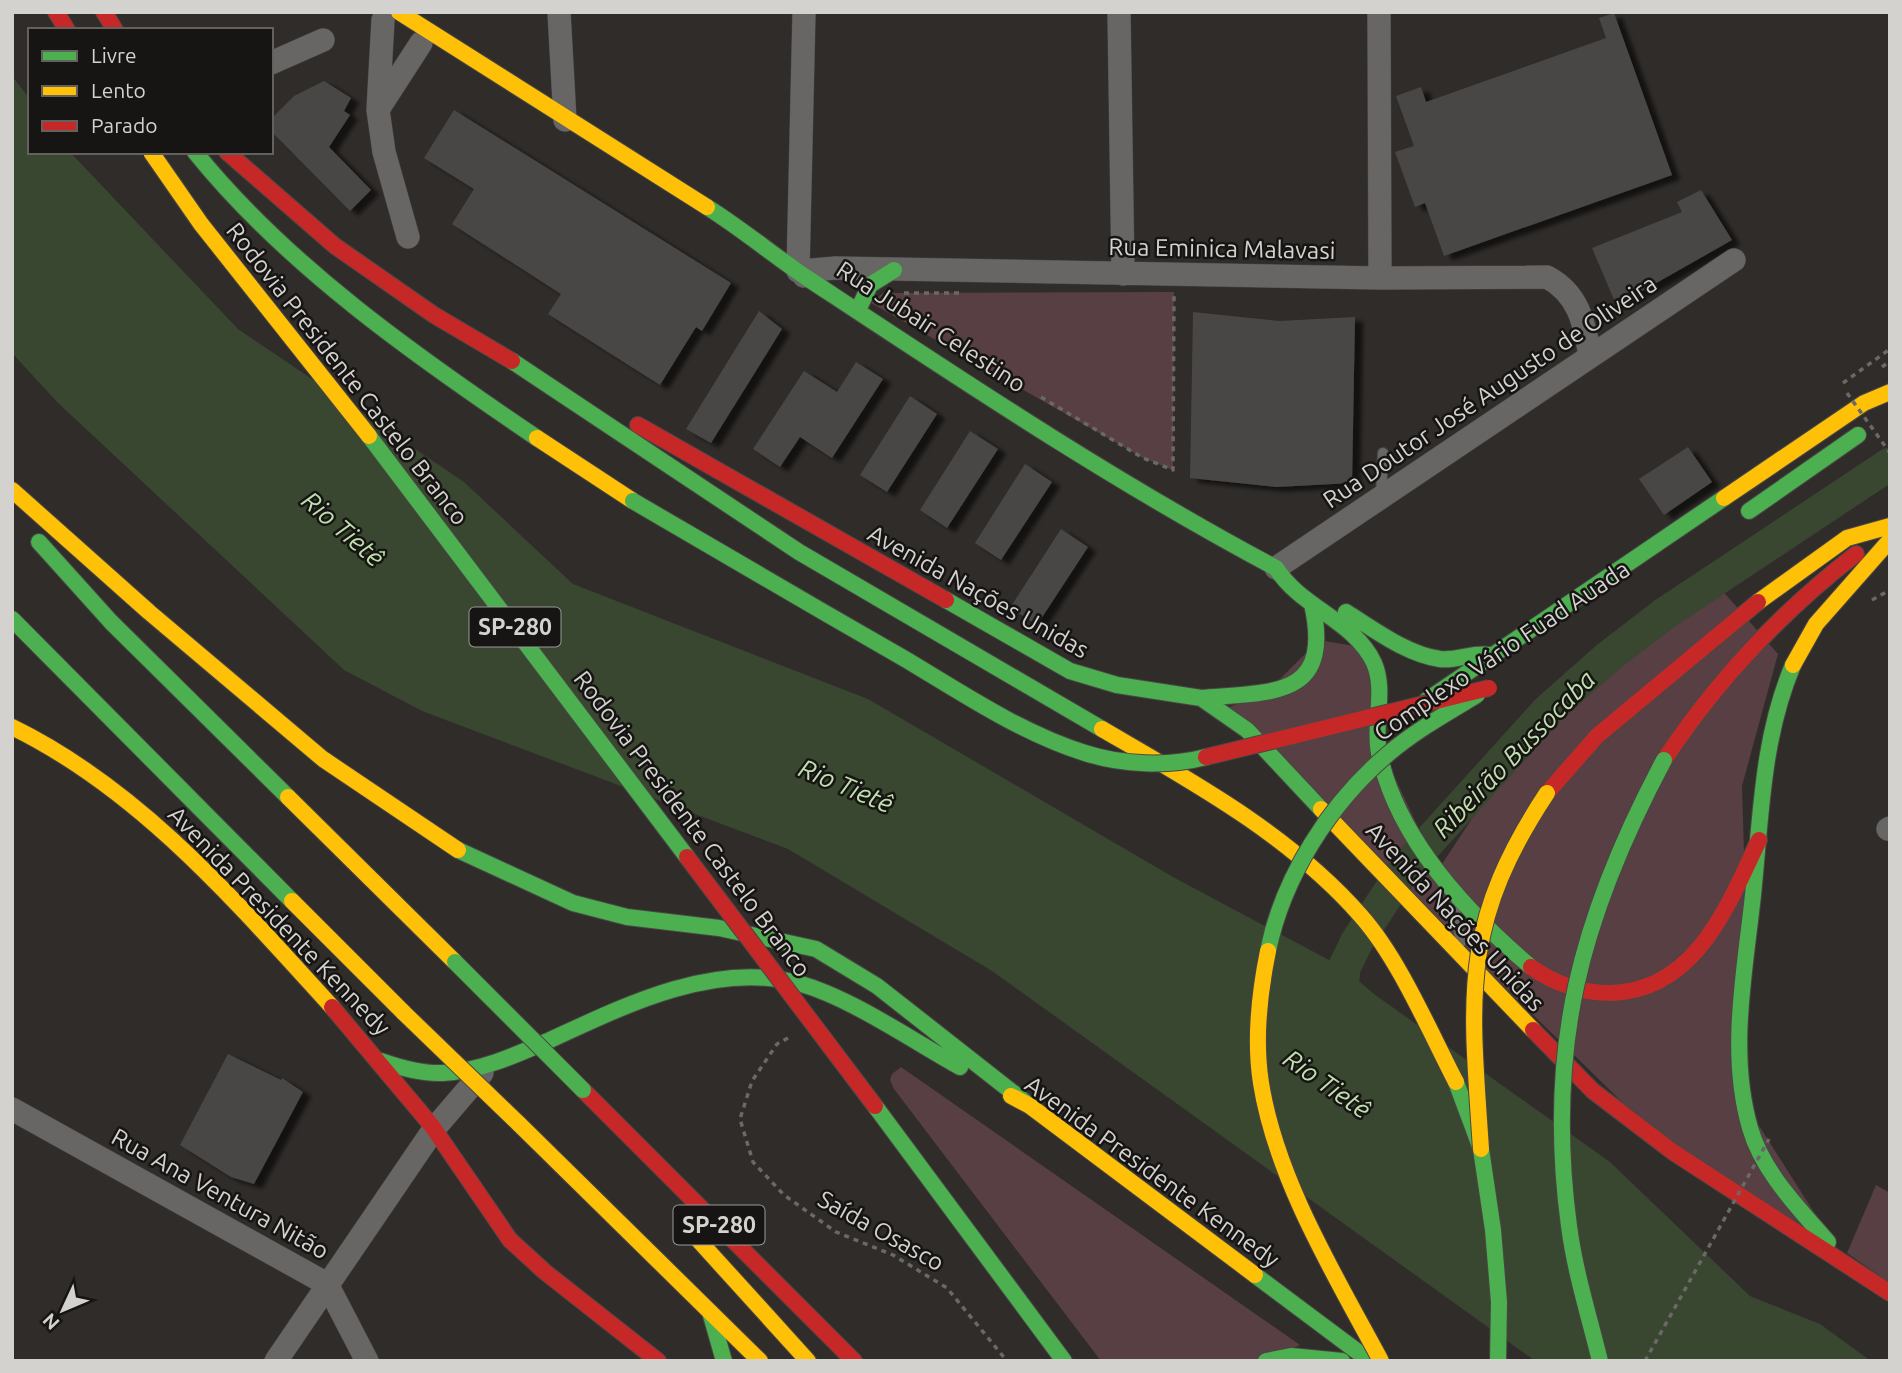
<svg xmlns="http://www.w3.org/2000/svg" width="1902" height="1373" viewBox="0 0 1902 1373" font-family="Ubuntu,sans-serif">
<defs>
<filter id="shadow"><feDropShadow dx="8" dy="4.5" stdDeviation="2" flood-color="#0009"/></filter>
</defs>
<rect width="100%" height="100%" fill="#2f2c2a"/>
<path fill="#583f43" d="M1174,292L1173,470L1143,458L871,303L883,293Z
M1720,588L1778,654L1742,786L1747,952L1744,1102L1850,1269L1673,1152L1222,710L1267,692L1319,640L1366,648L1376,737L1438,870L1508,764L1615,662Z
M901,1067L1300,1345L1262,1361H1101L894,1089L890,1080L892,1074Z
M1876,1185L1890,1193V1283L1847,1253Z"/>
<path fill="#394630" d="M12,76L30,99V152H70L238,329L464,482L573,584L868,699L1173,877L1344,968L1374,994L1610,1162L1750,1296L1820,1324L1871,1361H1535L992,971L788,849L422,711L344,670L57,402L12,353Z"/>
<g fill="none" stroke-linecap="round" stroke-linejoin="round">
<path stroke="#394630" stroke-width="33" d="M1340,1012L1344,968L1357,941L1405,868L1548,710L1608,657L1664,614L1890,464"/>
</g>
<path fill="#484745" filter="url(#shadow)" d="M1614,13L1672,175L1444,256L1425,203L1415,207L1395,152L1414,146L1396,96L1421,87L1426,102L1606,38L1599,18Z
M324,81L351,98L344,111L350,115L329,147L371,190L350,211L271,131V119L294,96Z
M454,110L731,283L702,331L696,327L660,385L548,314L561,294L452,224L474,189L424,158Z
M1701,190L1732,240L1644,290L1615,302L1592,248L1682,212L1677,202Z
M759,311L782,329L711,443L686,429Z
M1193,312L1279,321L1355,317L1352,483L1277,487L1190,478Z
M856,362L883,379L832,458L800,437L780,467L753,449L804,371L837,392Z
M910,396L937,414L887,492L860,475Z
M970,431L998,449L947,528L920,510Z
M1688,447L1712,482L1664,515L1639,479Z
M1025,464L1052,482L1001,560L975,543Z
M1061,529L1088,547L1037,625L1010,608Z
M228,1054L281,1080L282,1078L303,1092L254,1184L231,1177L180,1145Z"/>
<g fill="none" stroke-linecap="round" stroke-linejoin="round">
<g stroke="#494745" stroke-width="12">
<path id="lane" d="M1381,495L1383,453
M1454,906L1461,942"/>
</g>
<g stroke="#494745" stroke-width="24">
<path id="street" d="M559,12L565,120
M1119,12L1123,274
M1379,12L1380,278
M383,20L378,110L384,152L408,237
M271,63L323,40
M379,108L421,43
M798,271L804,12
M804,276L812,270L836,268L1380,278L1547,277C1579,294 1584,323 1590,355
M1276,568L1734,260
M1888,829L1890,828
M12,1109L327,1284L367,1361
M276,1361L434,1129L482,1073"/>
</g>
<g stroke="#494745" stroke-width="18">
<path id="fast" d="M195,152C286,265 417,357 537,438
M707,207C742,229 773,255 807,278C960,379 1114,482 1276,568
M858,310L870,285L894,270
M512,361L799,552L1102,729
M1749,511L1858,435
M39,542L111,622L288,797
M1276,568C1301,608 1354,620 1374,663C1386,690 1373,724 1379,753C1397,839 1466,912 1531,967
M946,600L1070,671L1117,685L1201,698L1247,730L1321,809
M1346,612C1375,630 1406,654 1440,659C1457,661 1473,652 1490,655
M12,619L292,901
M1793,665C1762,738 1761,817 1753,895C1745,971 1728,1053 1750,1128C1763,1173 1799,1208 1828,1242
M1201,698C1274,692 1333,698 1312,604
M1427,700L1724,498
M458,850L573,903L627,917L719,928L816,949L877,986L1030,1106
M381,1061C401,1068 422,1074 443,1073C481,1071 516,1055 550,1040C622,1007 707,964 789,981C843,992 911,1040 960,1067
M1456,1082L1481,1149L1493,1230L1499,1302L1498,1361
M875,1106L1064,1361
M1255,1275L1370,1361
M710,1312L724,1361
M1266,1361L1291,1356L1342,1361"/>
</g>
<g stroke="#494745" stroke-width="18">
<path id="slow" d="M399,12L707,207
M537,438L633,501
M12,490L149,612L323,759L458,850
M1724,498L1864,403L1890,392
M1758,602L1847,538L1890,526
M1793,665L1816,624L1890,540
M12,727C141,790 237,903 332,1007
M1102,729C1193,782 1290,835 1361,916C1399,959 1429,1030 1456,1082
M288,797L455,962
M1321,809L1533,1030
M292,901L404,1013
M1011,1096L1030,1106L1255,1275
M518,1123L760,1361
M692,1233L808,1361"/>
</g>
<g stroke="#494745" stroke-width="18">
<path id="jam" d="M56,12L67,30
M104,12L115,30
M227,152L335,246L434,315L512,361
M638,425L946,600
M1664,760C1717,680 1780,613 1856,554
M1547,793L1597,736L1758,602
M1531,967C1555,984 1581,993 1611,993C1696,991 1728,905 1759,840
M332,1007L432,1126L510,1240L545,1272L658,1361
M1533,1030L1593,1091L1673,1152L1890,1293
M583,1090L854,1361"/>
</g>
<path stroke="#6a6868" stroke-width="3.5" stroke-dasharray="5 5" stroke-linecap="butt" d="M904,293H959
M1882,367L1890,361
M1843,383L1890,349
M1041,397L1143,458L1173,470L1174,293
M1872,600L1890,590
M788,1038L777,1044L752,1081L740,1119L753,1162L784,1195L836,1232L893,1255L947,1288L1007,1361"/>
<use href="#lane" stroke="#676665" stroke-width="10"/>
<use href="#street" stroke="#676665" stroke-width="23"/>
<use href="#fast" stroke="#4caf50" stroke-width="16"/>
<use href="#slow" stroke="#ffc107" stroke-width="16"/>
<use href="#jam" stroke="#c62828" stroke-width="16"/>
<g stroke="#494745" stroke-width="18" stroke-linecap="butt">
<path id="fast-bridge" d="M369,436L687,857
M633,501C724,554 814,607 905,659C962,693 1021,733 1085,753C1122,765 1168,767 1206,757
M1268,951C1283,877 1330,803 1388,754C1415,731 1447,713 1477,695
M455,962L583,1090
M1600,1361C1589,1316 1575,1272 1569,1226C1545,1048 1581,916 1664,760"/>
</g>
<g stroke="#494745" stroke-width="18" stroke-linecap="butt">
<path id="slow-bridge" d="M151,152L201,224L369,436
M1268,951C1259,995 1254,1039 1261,1083C1276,1179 1336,1277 1381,1361
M404,1013L518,1123
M1481,1149C1471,998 1459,926 1547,793"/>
</g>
<g stroke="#494745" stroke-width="18" stroke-linecap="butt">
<path id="jam-bridge" d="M1206,757L1489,688
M687,857L875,1106"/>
</g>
<path stroke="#6a6868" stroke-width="3.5" stroke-dasharray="5 5" stroke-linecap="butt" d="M1847,393L1890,453
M1645,1361L1769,1139"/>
<use href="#fast-bridge" stroke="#4caf50" stroke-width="16"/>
<use href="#slow-bridge" stroke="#ffc107" stroke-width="16"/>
<use href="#jam-bridge" stroke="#c62828" stroke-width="16"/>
</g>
<g text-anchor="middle" stroke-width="5" stroke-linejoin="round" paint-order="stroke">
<g fill="#171513" stroke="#9b9997" stroke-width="2">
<rect x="469.5" y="607.5" width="91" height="39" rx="5"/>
<rect x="673.5" y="1205.5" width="91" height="39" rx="5"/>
</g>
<g font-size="23" font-weight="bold" fill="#d4d2cf">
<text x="515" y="635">SP-280</text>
<text x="719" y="1233">SP-280</text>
</g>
<g font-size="24" fill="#d4d2cf" stroke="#171513">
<text transform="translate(1222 249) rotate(1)" y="8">Rua Eminica Malavasi</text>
<text transform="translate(931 327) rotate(33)" y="8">Rua Jubair Celestino</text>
<text transform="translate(347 374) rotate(52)" y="8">Rodovia Presidente Castelo Branco</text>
<text transform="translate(1490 392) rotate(-34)" y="8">Rua Doutor José Augusto de Oliveira</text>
<text transform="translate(978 592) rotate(29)" y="8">Avenida Nações Unidas</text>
<text transform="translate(1502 651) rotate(-34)" y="8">Complexo Vário Fuad Auada</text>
<text transform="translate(692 824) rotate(53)" y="8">Rodovia Presidente Castelo Branco</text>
<text transform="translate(1455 917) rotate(47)" y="8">Avenida Nações Unidas</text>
<text transform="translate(279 921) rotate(46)" y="8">Avenida Presidente Kennedy</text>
<text transform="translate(1152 1172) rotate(36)" y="8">Avenida Presidente Kennedy</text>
<text transform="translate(220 1194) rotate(29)" y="8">Rua Ana Ventura Nitão</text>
<text transform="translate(881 1231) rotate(29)" y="8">Saída Osasco</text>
</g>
<g font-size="26" font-style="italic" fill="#c0dfae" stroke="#171513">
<text transform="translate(343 529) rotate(41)" y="9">Rio Tietê</text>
<text transform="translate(1514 754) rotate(-46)" y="9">Ribeirão Bussocaba</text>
<text transform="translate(846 786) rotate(23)" y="9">Rio Tietê</text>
<text transform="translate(1327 1084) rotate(35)" y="9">Rio Tietê</text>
</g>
</g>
<rect width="1902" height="1373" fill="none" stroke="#d4d2cf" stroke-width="28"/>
<rect x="28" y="28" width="245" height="126" fill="#171513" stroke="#63615e" stroke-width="2"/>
<rect x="42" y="51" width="35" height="10" fill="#4caf50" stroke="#63615e" stroke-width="2"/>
<text x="91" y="63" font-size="21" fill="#d4d2cf">Livre</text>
<rect x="42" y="86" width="35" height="10" fill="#ffc107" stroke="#63615e" stroke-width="2"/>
<text x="91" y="98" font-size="21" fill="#d4d2cf">Lento</text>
<rect x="42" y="121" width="35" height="10" fill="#c62828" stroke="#63615e" stroke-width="2"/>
<text x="91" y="133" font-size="21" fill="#d4d2cf">Parado</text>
<g transform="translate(63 1310) rotate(226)" stroke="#171513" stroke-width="5" paint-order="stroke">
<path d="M0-5L12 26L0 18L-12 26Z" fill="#d4d2cf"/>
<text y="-10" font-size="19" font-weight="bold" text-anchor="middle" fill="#d4d2cf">N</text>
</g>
</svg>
